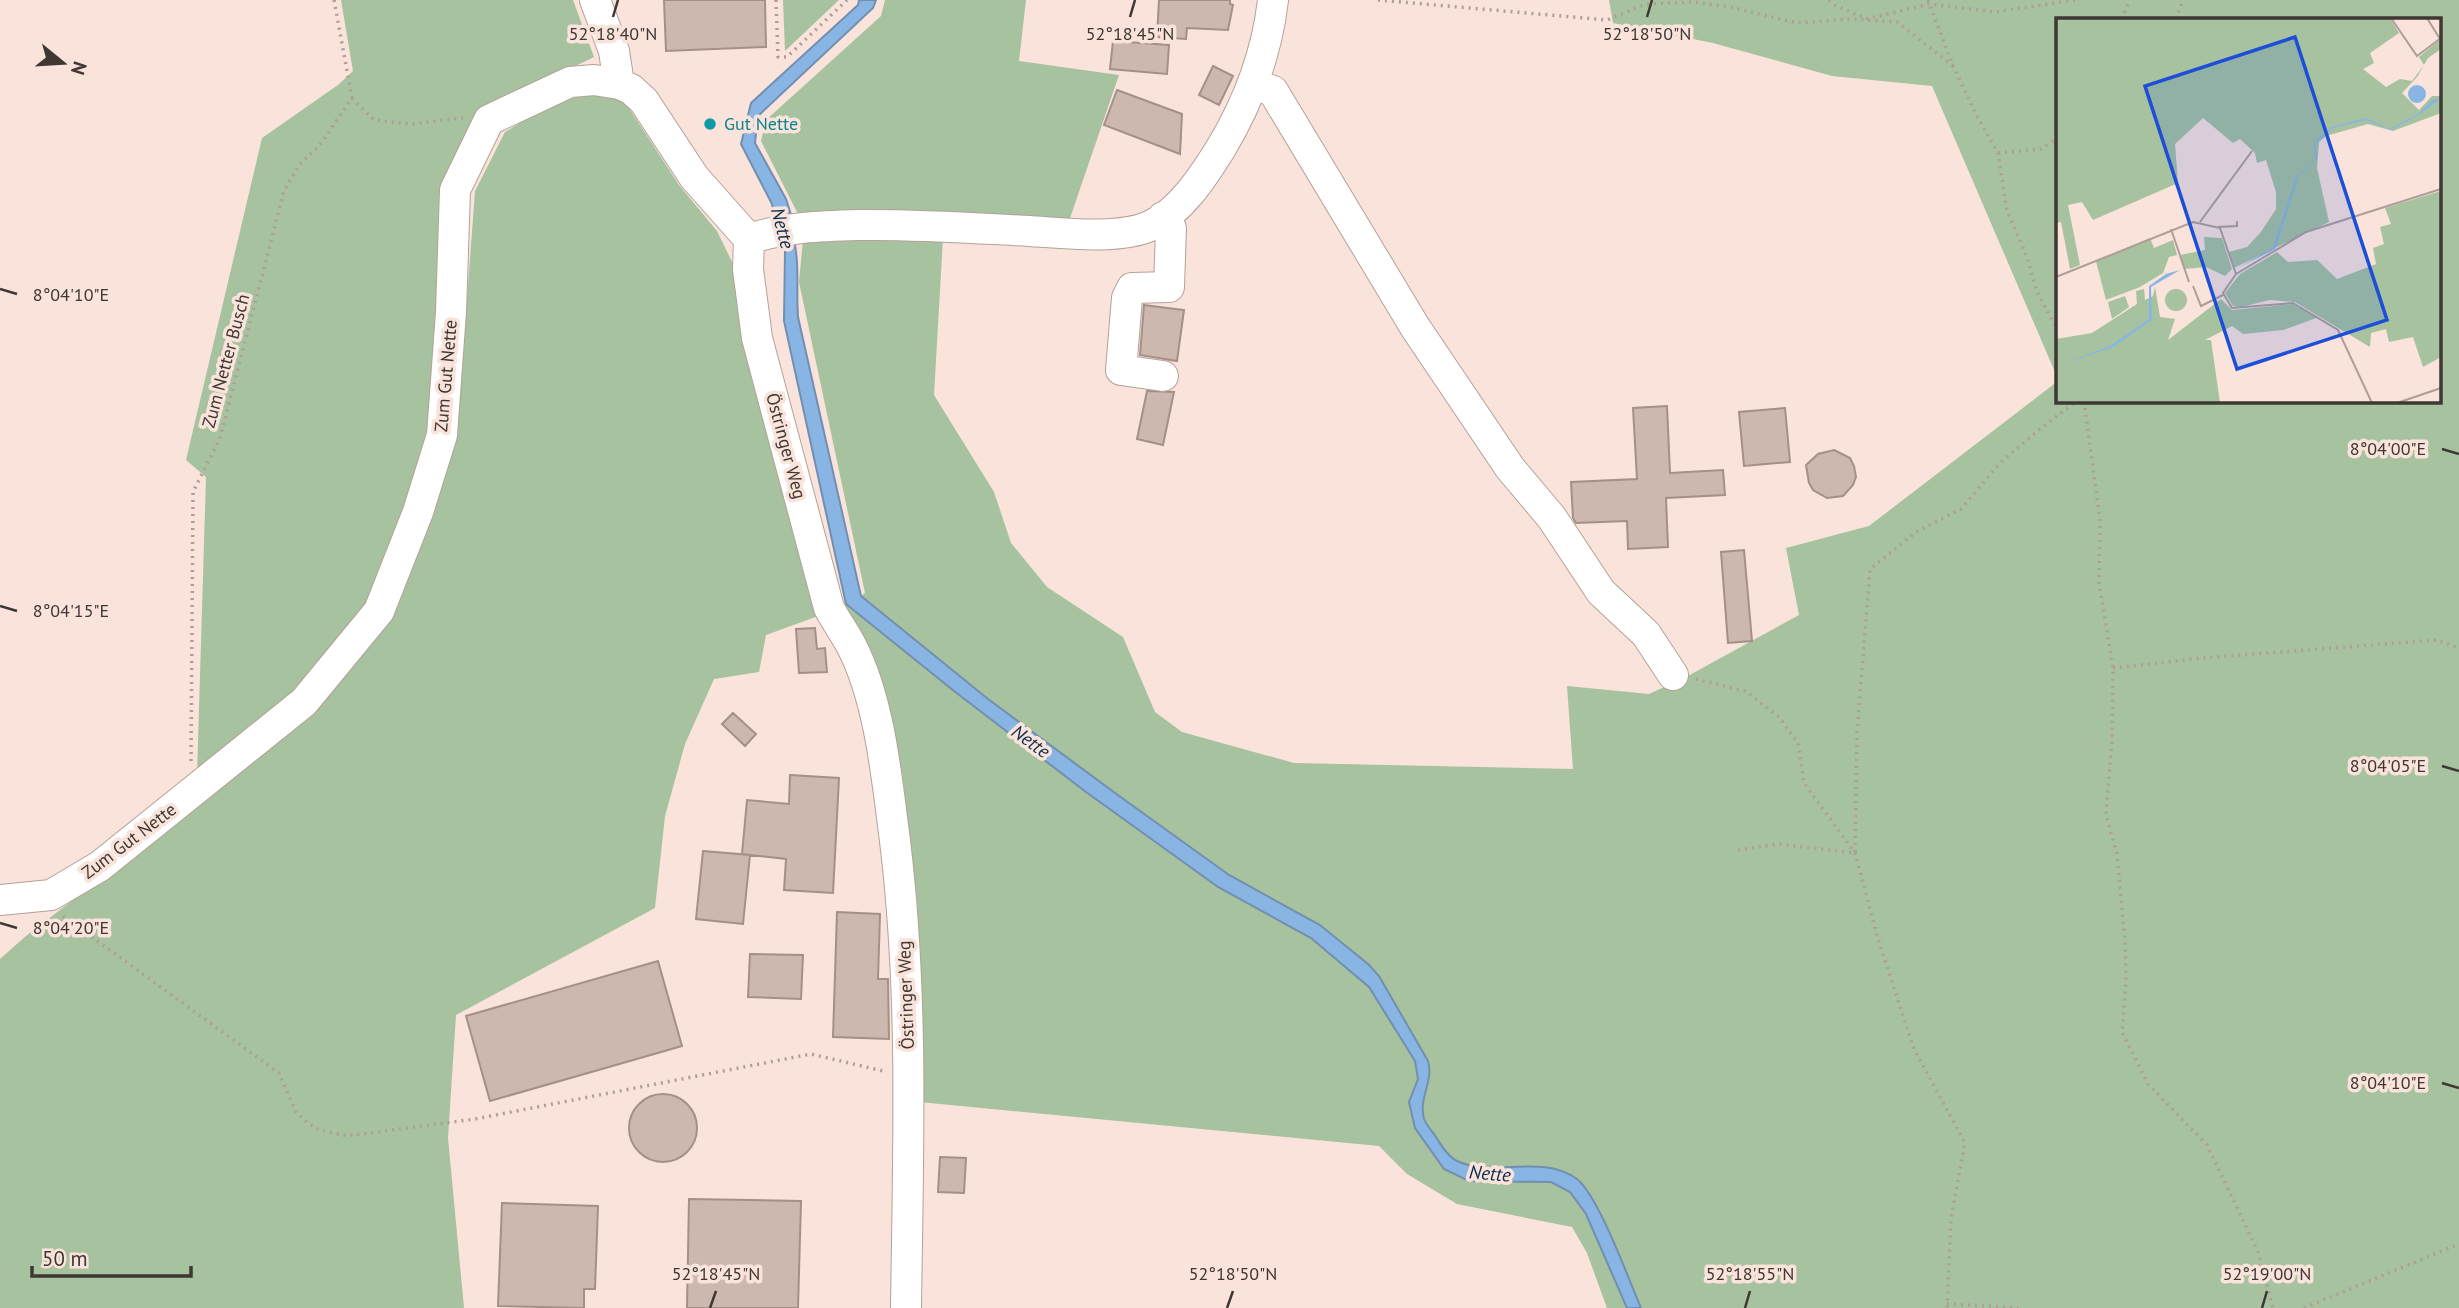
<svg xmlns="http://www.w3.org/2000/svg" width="2459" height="1308" viewBox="0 0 2459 1308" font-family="'PT Sans',sans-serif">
<rect width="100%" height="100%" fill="#f9e3da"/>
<path fill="#a6c29e" d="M341,0H573L594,57L480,112L431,432L368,609L296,696L197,775L206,477L186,460L262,138L338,85L353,71Z
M783,0H839L785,51Z
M885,0H1026L1019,61L1119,75L1069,221L798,214L761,141L766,120L881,16Z
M1609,0H2459V1308H1607L1587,1253L1572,1227L1457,1204L1407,1174L1379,1146L919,1102L922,1015L917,899L902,772L881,686L834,607L853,601L865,593L799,282L803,240L943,238L934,395L994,492L1011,543L1047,587L1123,637L1155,712L1182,732L1294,763L1573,769L1567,686L1649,694L1686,677L1799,615L1786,548L1869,526L2058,381V401H2440V19H2058V379L1932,86L1832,76L1713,43L1613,23Z
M592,93L614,97L625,102L679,185L717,231L736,270L821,615L766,635L759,672L714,679L685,744L665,816L655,908L456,1015L448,1138L464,1308H0V959L26,936L180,818L378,629L466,313L475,191L505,132L566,95Z"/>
<path fill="#89b5e4" stroke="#738faf" stroke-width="2" d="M859,0H876L873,8L758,116L755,143L786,199L792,218L775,221L772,204L741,144L751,103L858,5Z
M793,236C800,261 796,290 798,317L861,596L988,699L1115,793L1229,875L1320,925L1368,964L1379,976L1428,1061C1434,1081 1418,1099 1424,1119C1426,1125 1433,1132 1436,1137C1441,1145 1448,1157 1457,1161C1492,1178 1542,1153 1577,1179C1599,1197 1628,1278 1641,1308H1627L1586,1214L1570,1192L1551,1182L1469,1181L1444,1169L1415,1128L1409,1102L1418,1079L1415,1061L1369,987L1311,938L1218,887L1086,792L954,691L846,604L784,321L785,252L781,238Z"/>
<path fill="#cdb8af" stroke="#a49088" stroke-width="2" d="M664,0H765L766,47L666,51Z
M1159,0H1230V4L1233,5L1228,30L1187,28L1186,39L1157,37Z
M1113,41L1169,45L1167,74L1110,69Z
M1213,66L1233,76L1219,105L1199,95Z
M1117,90L1182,114L1180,154L1104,125Z
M1144,305L1184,310L1177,361L1140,355Z
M1147,391L1174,392L1163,445L1137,439Z
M1667,406L1670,473L1723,470L1725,495L1666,498L1668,547L1628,549L1627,521L1576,523L1573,518L1571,482L1637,479L1633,408Z
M1785,408L1790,462L1744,466L1739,412Z
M1834,450L1850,458L1854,466L1856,477L1853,485L1843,496L1827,498L1813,490L1809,483L1806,465L1818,454Z
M1744,550L1752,641L1728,643L1721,552Z
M815,628L817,649L825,648L827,672L799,673L796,629Z
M733,713L756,734L745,746L722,724Z
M790,775L839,778L833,893L784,890L786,859L742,854L747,800L789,804Z
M703,851L750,855L743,924L696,919Z
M837,912L880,914L878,979H888L889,1039L833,1037Z
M750,954L803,955L801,999L748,997Z
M658,961L682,1046L490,1101L466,1016Z
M629 1128a34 34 0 1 1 68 0a34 34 0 1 1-68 0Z
M940,1157L966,1158L964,1193L938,1192Z
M689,1199L801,1201L798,1308H687Z
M502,1203L598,1206L595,1289H584V1308L498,1306Z"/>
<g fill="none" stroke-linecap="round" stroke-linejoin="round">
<g stroke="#b5a198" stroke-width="32">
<path id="minor" d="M595,0L614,51L619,84
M1253,84L1273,91L1415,327L1510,468L1552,518L1601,592L1646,634L1673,675
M1163,217L1171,228L1169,287L1132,288L1127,298L1121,370L1163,376
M749,239L748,269L757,338L829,608C836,621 844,632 851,645C880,700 887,780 895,841C914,996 908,1152 906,1308
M749,239C785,227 822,226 859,225C916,224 972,228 1029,231C1063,233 1118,240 1150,226C1181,211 1203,177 1221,148C1248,103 1267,53 1273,0
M0,900L51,895L100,866L304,702L379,611L418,512L442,435L451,312L455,190L489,120L570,82L594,80L619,84L631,89L644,101L694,177L749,239"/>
</g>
<path stroke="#af9e97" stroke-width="3.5" stroke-dasharray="2 5" stroke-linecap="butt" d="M776,0L778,57H787L847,0
M1378,0L1607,20L1646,4L1694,2L1730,7L1797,23L1850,19L1897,22L1953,66
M1829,0L1835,5L1866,19L1929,4L1995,12L2075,0
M1928,0L1953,66L1978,118L1998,153L2007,211L2027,257L2037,292L2058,331
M2121,19L2130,0
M2176,19L2183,0
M352,98L374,120L411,124L463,118
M1998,153L2041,149L2058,138
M2084,401L2100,520L2099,582L2113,668L2112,740L2106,815L2117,854L2125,940L2126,982L2122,1032L2148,1084L2207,1145L2258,1252L2273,1308
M2113,668L2203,658L2436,640L2459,648
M1696,679L1745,691L1779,717L1798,743L1804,783L1855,853L1878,939L1914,1049L1965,1143L1951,1218L1947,1308
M191,761L193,492L220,438L284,191L299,165L320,145L352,98L334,0
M1738,850L1778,844L1855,853L1857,733L1870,569L1916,532L1961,509L2000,463L2041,428L2077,401
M63,916L279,1073L296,1112L308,1123L319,1130L347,1136L475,1119L811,1054L883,1071
M1947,1304L2023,1308
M2304,1308L2459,1244"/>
<use href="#minor" stroke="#fff" stroke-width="30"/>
</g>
<path fill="none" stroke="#3f3733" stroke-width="2.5" d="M613,17L618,0M1130,17L1135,0M1647,17L1652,0M0,289L17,294M2442,449L2459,454M0,606L17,611M2442,766L2459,771M0,923L17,928M2442,1083L2459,1088M710,1308L716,1291M1227,1308L1233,1291M1745,1308L1750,1291M2262,1308L2267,1291"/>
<circle fill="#0f9aa8" stroke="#f9e3da" stroke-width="2.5" cx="710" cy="124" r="7"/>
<g text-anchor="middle" stroke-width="7" stroke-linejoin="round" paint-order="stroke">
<g font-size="18" fill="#0d838f" stroke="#f9e3da" text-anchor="start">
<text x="724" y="130">Gut Nette</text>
</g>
<g font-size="18" fill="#3f3733" stroke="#f9e3da">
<text transform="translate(226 361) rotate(-75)" y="6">Zum Netter Busch</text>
<text transform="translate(446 376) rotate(-85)" y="6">Zum Gut Nette</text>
<text transform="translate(786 446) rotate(75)" y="6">Östringer Weg</text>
<text transform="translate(129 841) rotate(-37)" y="6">Zum Gut Nette</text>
<text transform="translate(906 995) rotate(-92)" y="6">Östringer Weg</text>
</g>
<g font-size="19" font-style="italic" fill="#0d2d4c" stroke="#f9e3da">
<text transform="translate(783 228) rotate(75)" y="7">Nette</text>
<text transform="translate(1031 741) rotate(36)" y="7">Nette</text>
<text transform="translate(1490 1173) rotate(5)" y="7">Nette</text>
</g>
</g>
<g transform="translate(2056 18)">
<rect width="385" height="385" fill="#f9e3da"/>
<path d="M0,0H334L343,15L314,35L318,45L307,51L330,69L344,61L356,63L368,47L363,39L385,21V31L372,40L361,59L346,75L363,92L376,78H385V95L337,113L312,106L270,118L263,124L261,150L273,204L178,250L173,234L191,229L205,214L220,191V174L210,142L201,145L199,135L184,121L177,125L147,100L119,126L122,165L37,202L26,184L12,187L24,247L14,251L5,204L0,205ZM385,173V339L367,349L357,319L333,324L330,311L315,315L314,329L239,284L214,282L185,289L177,288L169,275L184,256L221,234L232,244L261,242L281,261L320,246L317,230L328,226L324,209L335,206L329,190ZM148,219L166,220L176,251L169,258L150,249L129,251L124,237L149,232ZM94,220L98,230L117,222L121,237L113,239L107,255L84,269L50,282L40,243ZM99,269L104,299L119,301L112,322L165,281L176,292L237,286L263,299L227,312L187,316L176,308L149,322H155L164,385H0V321L36,315L81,286L80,273L88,271L89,282L97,278ZM109 282a11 11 0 1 1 22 0a11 11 0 1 1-22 0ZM69,278L73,289L56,301L52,284Z" fill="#a6c29e"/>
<path d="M352 76a9 9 0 1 1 18 0a9 9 0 1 1-18 0ZM385,80L363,97L334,112L310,102L277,110L259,126L261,141L243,157L219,231L180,251L217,230L241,158L259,142L258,125L275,109L310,100L333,111L362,96L376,82ZM124,252L95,269L96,302L57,329L0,349L54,328L93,301V268L110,256Z" fill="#89b5e4"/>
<path fill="none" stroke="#af9e97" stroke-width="2" d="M335,0L361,38L385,20M371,0L384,21M144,204L196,133M162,209L181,208V203M115,211L133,264M180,256L167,275L176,290L237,285L282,312L316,385M180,256L250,214L385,171M0,259L137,204L164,210L180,256M137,268L145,288L167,277M341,385L385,370"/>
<path fill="#1d4ed8" fill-opacity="0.15" stroke="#1d4ed8" stroke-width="3.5" d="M239,19L331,302L181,351L89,68Z"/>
<rect width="385" height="385" fill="none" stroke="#3f3733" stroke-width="3.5"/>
</g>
<g font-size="18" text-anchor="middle" fill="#3f3733" stroke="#f9e3da" stroke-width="7" stroke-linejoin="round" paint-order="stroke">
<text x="613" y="40">52°18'40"N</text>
<text x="1130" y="40">52°18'45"N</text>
<text x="1647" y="40">52°18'50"N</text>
<text x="71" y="301">8°04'10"E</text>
<text x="2388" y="455">8°04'00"E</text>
<text x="71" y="617">8°04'15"E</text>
<text x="2388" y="772">8°04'05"E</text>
<text x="71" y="934">8°04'20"E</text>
<text x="2388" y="1089">8°04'10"E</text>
<text x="716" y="1280">52°18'45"N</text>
<text x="1233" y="1280">52°18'50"N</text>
<text x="1750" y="1280">52°18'55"N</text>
<text x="2267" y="1280">52°19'00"N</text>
</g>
<g transform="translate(63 63) rotate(108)" stroke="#f9e3da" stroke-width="5" paint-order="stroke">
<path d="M0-5L12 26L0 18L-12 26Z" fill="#3f3733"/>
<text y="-10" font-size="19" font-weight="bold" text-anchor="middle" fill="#3f3733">N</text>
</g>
<path d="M32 1266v10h159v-10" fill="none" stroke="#3f3733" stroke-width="3.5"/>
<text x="42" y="1266" font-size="21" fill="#3f3733" stroke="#f9e3da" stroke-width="5" paint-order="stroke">50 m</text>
</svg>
